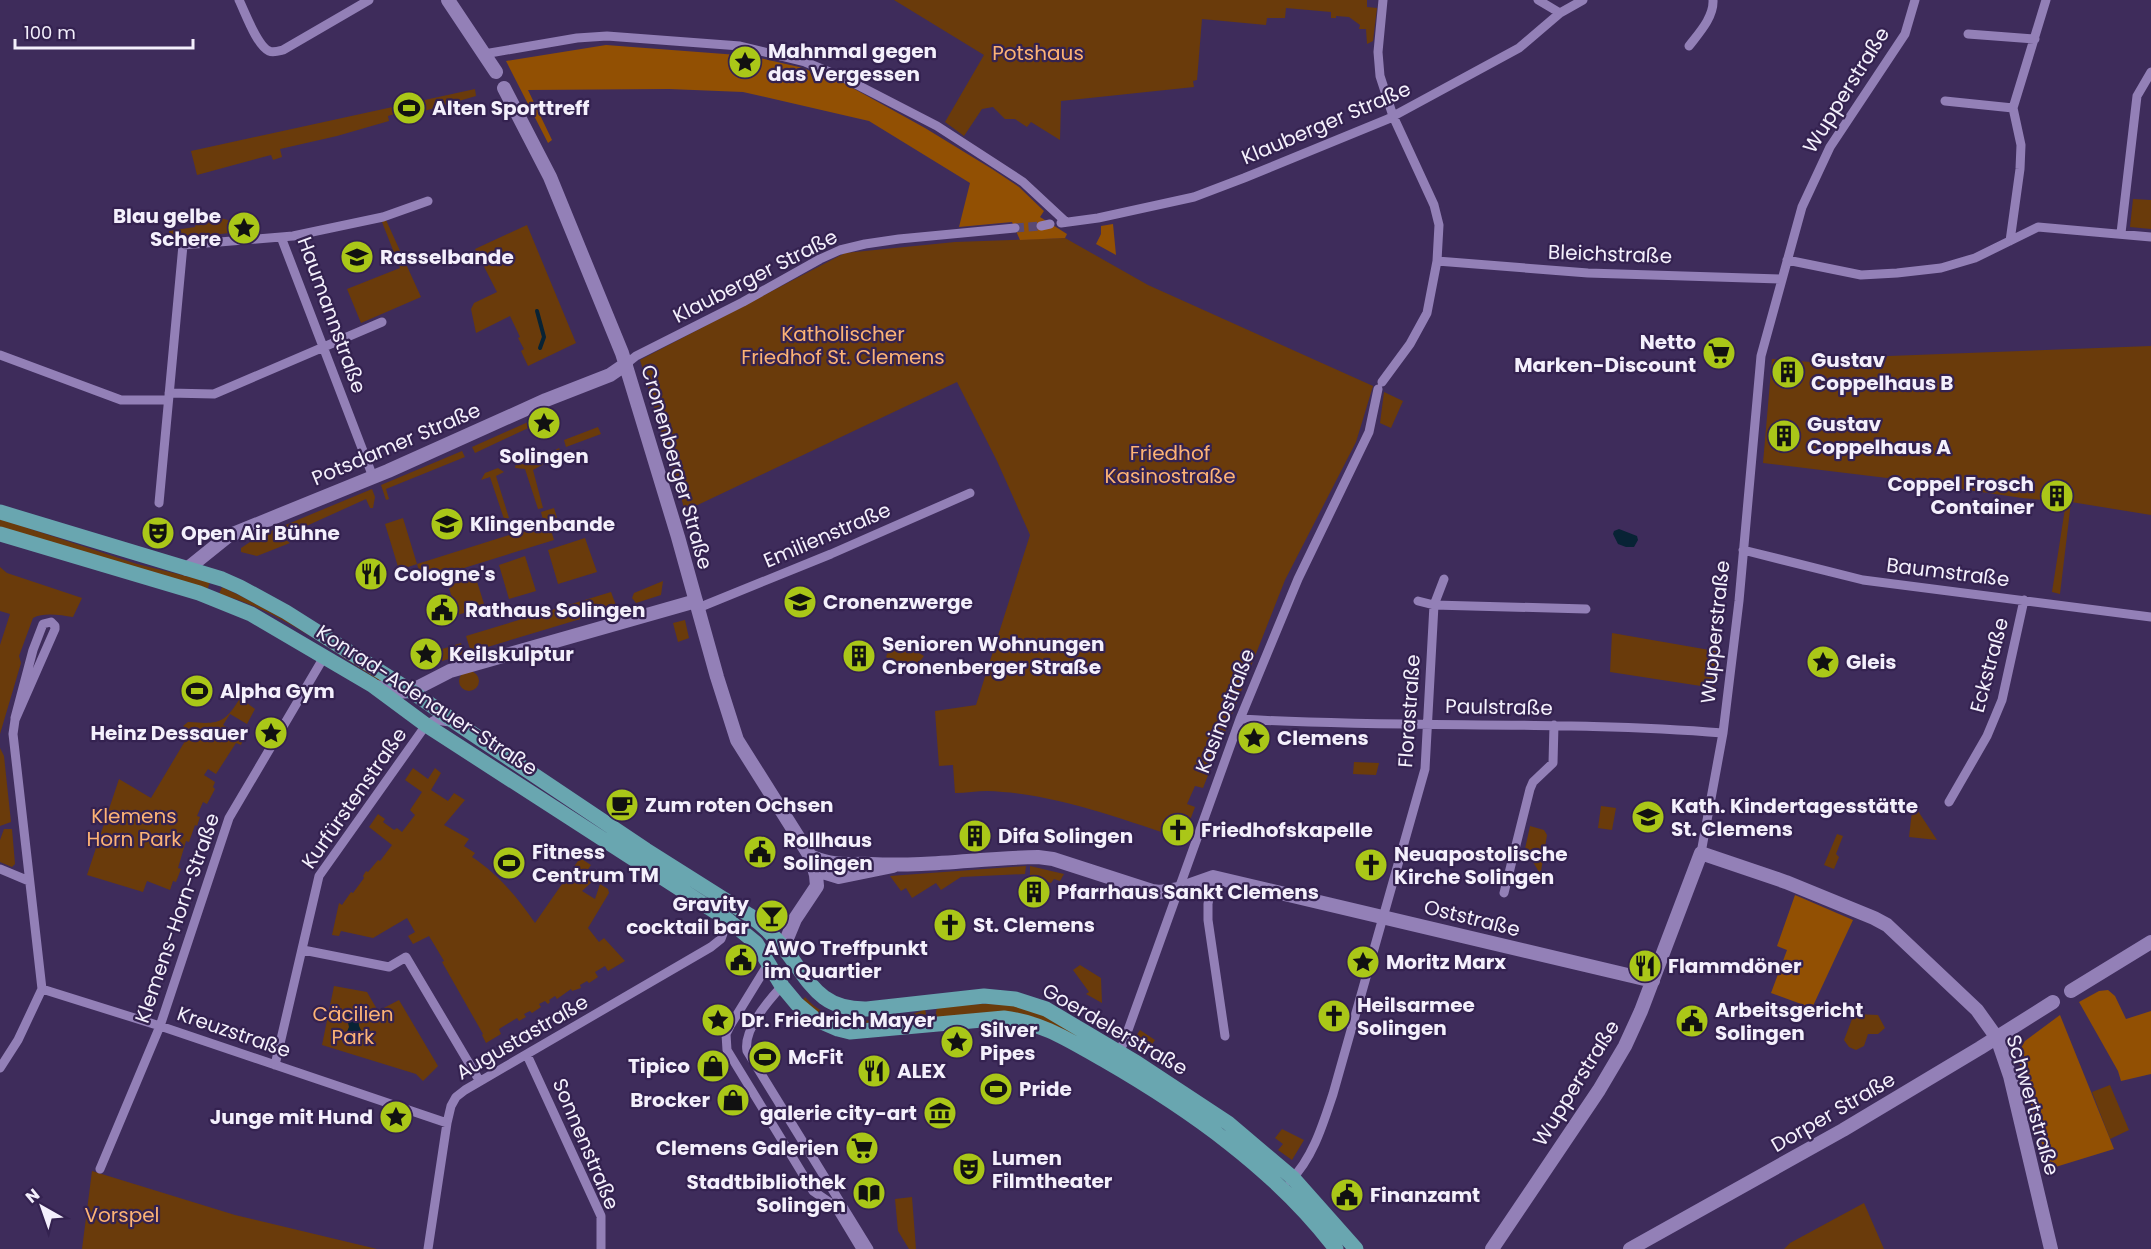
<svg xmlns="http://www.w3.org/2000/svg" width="2151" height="1249" viewBox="0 0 2151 1249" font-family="Poppins,sans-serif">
<rect width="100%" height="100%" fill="#3e2c5b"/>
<path fill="#6a3b0b" d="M894,0H1367V7L1377,8L1373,41L1367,44L1366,29H1359L1360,25L1349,17L1336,16V18H1331V12L1286,8L1285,18H1267L1266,25L1202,19L1197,80L1193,81L1194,87L1061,101L1060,140L1031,122L1027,127L1015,119H1005L993,107L982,109L964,136L945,122L984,55Z
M475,89L476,96L400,118L398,113L388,116L389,121L337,136L280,149L282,157L273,160L271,155L197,175L191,151Z
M2133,199L2151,200V229L2130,227Z
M198,212L254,227V230L170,240L169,231L195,227Z
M386,220L421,297L361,323L347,289L400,268L382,222Z
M527,225L576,343L528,366L521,351L524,349L518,338L520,337L510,316L476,333L471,309L474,303L497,292L475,249Z
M1065,238L1148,285L1373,386L1356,442L1285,580L1203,788L1195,786L1187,804L1195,807L1183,839C1120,819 1054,793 987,791C977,791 966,793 955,793L953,765L939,766L935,711L976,705L1030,535L997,461L957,382L685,511L640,360L845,253L955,242Z
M2151,346V515L2071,502L2060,594L2052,592L2066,502L2022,498L1887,478L1763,463L1772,359L1811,362L1889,356Z
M1384,392L1403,401L1391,428L1380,423Z
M537,418L539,423L475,453L472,447Z
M598,427L601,434L566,447L564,440Z
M559,448L562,454L533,470L543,508L538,509L525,469L515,468L516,463L528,465Z
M462,451L465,457L386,489L389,499L386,500L381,485Z
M498,468L504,472L496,476L509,518L504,519L490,477L481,480L485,473Z
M372,489L375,497L373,508H370L366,499L282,537L290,543L257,556L241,552V548L259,536Z
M554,508L559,524L550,527L554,540L422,581L417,564L399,570L385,524L403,518L417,564L544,524L541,512Z
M0,519L137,564L210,582L207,591L0,528Z
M585,538L597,572L558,584L548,550Z
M525,556L536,591L509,599L499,565Z
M0,567L7,573L82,598L73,617C60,615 44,612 33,618L19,656L21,663L0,734V645L10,614L0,611Z
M474,572L485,607L457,615L447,581Z
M663,581L661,595L636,603L632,598L634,593Z
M222,587C279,614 331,647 384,681L383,683C333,651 277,609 219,594Z
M611,592L617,608L471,652L466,636Z
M685,620L689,638L678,642L673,623Z
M1612,633L1721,652L1714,688L1610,672Z
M461,643L464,654L436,663L433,652Z
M897,644H904L924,656L916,666L896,664L886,657L889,649Z
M459 681a10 10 0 1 1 20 0a10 10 0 1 1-20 0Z
M240,698L255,709L247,724L230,714L223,725L244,738L241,745L236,743L216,774L208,769L204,775L215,782L213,787L215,789L207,804L203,802L197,816L200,817L197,826L195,825L189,842L186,841L178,868L181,869L176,882L173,881L170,890L147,881L143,892L87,875L119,779L151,798L191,731L183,726L188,722C217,724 224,725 240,698Z
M0,748L4,756L11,822L0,826Z
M1354,762L1379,763L1376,775L1353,774Z
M413,768L428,779L435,768L441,773L431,790L448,801L454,793L465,800L444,825L469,839L464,846L475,853L472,857C498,874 518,898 535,923L580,858L591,865L585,874L594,880L582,891L595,899L600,884L608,889L609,893L588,928L599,942L604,938L625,961L608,971L605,966L595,972L598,977L589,983L587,981L580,985L581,988L572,991L571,989L557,999L555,996L549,1000L550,1002L548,1004L545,1001L539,1004L541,1007L532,1013L530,1011L524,1014L526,1017L519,1021L517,1018L499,1029L501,1034L486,1043L482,1035L483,1034L442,962L444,961L429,936L413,944L408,936L415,932L407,918L373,938L341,931L339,936L332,935L339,903L342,905L351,892L353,893L364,878L363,876L366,871L368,872L378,860L380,861L392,845L369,827L378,814L385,819L383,822L394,830L397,828L402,832L415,815L410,810L422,792L405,780Z
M1601,806L1616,808L1612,830L1598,828Z
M1916,808L1937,840L1909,837L1912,811Z
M1530,826L1544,830L1547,835L1541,871L1539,872L1533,862L1523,858Z
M4,829H12L15,864L12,867L0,862V840Z
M1837,834L1843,836L1836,854L1839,857L1834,869L1824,865Z
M1026,866L1025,874L961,877L941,890L936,883L912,898L906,888L901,891L890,876Z
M1030,866L1064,874L1060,881L1054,879L1051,883L1030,875Z
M1080,965L1101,978L1102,1003L1086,994L1089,992L1073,970Z
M334,986L367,992L378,1011L399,1000L438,1066L423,1081L416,1074L322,1045Z
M805,997C826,1021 853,1023 884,1019C899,1017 912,1016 925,1009L926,1014L921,1019C888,1023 853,1032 821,1016C815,1012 808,1006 802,1001Z
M981,1004C990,1004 1000,1004 1009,1005C1051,1012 1089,1042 1126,1064L1059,1027L935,1018L937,1007Z
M1854,1014L1878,1015L1885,1028L1878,1034H1868L1864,1046L1856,1050L1849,1047L1844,1040Z
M1140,1030L1155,1040L1144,1056L1130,1046Z
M2110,1085L2129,1130L2110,1139L2092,1092Z
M1282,1129L1304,1140L1292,1160L1278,1150L1283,1144L1275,1138Z
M92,1171L235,1215L377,1249H82Z
M912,1197L916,1249H909L898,1231L895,1199Z
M1864,1203L1884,1249H1784L1790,1243Z"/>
<path fill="#925003" d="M606,45L751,56L799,67L840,81L925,128L992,169L1019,187L1044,211L1040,217L1067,234L1065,238L1020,240L1012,222L959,227L970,183L869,121L743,92L669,89L528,90L552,140L548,143L506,61Z
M1113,224L1116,255L1096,244L1101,234V226Z
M1795,895L1853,920L1812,1008L1771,993L1787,950L1777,946Z
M2108,990L2115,996L2126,1019L2151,1011V1074L2121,1081L2118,1071L2079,1002L2099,991Z
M2060,1015L2114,1149L2049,1169L2017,1055L2025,1041Z"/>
<path fill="#082335" d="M1619,529L1637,536L1638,540L1634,547H1626L1618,544L1613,534L1614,531Z
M352,1011L358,1013L359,1026L364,1036L360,1043L353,1046L346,1043L344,1038L349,1027L346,1014Z"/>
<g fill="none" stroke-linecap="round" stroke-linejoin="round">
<path stroke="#082335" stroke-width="4" d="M537,311L544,337L540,348"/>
<path stroke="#594973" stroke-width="9" stroke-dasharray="9 4.5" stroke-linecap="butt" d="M1015,228L1041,226"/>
<path stroke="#9380b7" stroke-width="9" d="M239,0C245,12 257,46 269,51C273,53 279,51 283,50L369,0
M1538,0L1560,13
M1968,34L2035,39
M1689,46C1699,33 1714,17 1713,0
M484,54L577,38L607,36L740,46L805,62L844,78L937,126L1023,182L1066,222
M1945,101L2013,108
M1061,223L1098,218L1194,197L1244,178L1388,119L1519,48L1560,13L1583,0
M1041,226L1050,224
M2121,233L2137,96L2151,72
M281,237L373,477
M2010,241L2020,169L2021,145L2013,108L2046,0
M1787,260L1861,275L1897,273L1941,268L1975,258L2038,227L2151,237
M1437,261L1588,273L1782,279
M0,355L121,400H168
M626,364L636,356L743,302L820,259L840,250L865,244L899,239L1015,228
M1382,382L1410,344L1427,313L1437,261L1439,225L1434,205L1393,116L1380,76L1378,52L1383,0
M169,393L214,394L382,322
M159,503L183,245L293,236L383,217L428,201
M1743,550L1863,580L2151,617
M1418,601L1434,605L1586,609
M698,608L831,554L970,493
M1240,719C1400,729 1562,720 1723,733
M1949,802L1987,736L2002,700L2024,600
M1701,853L1723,733L1739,601L1761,356L1802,207L1830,147L1905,34L1915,0
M0,869L29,881
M1213,877L1208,904V920L1225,1036
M1504,893L1530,789L1533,782L1553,763L1554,725
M303,950L389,967L406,957L479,1080
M768,964L730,1026L726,1034L727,1050L813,1191L835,1206L861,1249
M782,986C768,1001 743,1030 747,1051L869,1249
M42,989L160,1026L447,1123
M1119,1052L1123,1044L1240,719L1298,579L1369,432L1378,389
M527,1055L601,1216V1249
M275,1065L319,876L426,725L435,720L450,722
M0,1068L18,1040L42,989L13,734L15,720L55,629V626L51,622L43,624L33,650L15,718
M100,1169L160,1026L229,818L324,657
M1290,1181C1313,1158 1323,1124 1333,1094L1425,769L1434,605L1444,579
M428,1249L447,1123L451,1106L456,1097L465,1090L711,947L721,939L728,920"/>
<path stroke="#9380b7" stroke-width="14" d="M448,0L496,72
M504,88L550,177L622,353L678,537L717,677L737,740L810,856L826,873L839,877L893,866
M187,569L228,536L388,471L546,400L610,375L626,364
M377,687L397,692L411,691L450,671L696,601
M812,857C838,867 845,863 871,864C927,867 982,858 1038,857L1053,859L1152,891L1160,892L1179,889L1213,877L1653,981
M783,948L795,919L817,886L816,875L812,861
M2071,991L2151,942
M1492,1249L1599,1090L1625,1046L1641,1011L1701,853L1786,882L1874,918L1887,925L1977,1010L1997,1038L2010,1076L2051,1249
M1630,1249L1843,1130L1980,1048L2053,1002"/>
<path stroke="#69a6b0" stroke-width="15" d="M0,512L222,579L240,587L286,612L411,691L458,724L646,850L749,915C762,924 773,935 783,947C810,981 818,1010 867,1009L984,996L1015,999L1046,1009L1137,1063L1228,1123L1293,1178L1356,1249
M0,534L199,593L251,614L372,685L426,725L728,920L756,943L782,986L797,1004L815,1019L838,1029L850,1032L1004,1018C1044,1023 1070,1041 1104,1060C1189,1109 1276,1170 1336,1249"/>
</g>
<defs>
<g id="sight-disc" transform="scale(1.725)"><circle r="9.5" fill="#aac718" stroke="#342250"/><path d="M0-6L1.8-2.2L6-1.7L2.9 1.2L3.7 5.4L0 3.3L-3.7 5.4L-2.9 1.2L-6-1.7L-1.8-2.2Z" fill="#111"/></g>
<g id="stadium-disc" transform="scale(1.725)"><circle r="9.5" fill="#aac718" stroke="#342250"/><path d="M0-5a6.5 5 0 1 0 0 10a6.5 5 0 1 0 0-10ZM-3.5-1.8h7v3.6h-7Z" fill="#111"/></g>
<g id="school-disc" transform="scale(1.725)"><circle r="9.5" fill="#aac718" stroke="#342250"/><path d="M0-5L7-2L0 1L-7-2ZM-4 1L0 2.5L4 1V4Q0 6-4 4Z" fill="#111"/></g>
<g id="supermarket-disc" transform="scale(1.725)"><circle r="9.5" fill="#aac718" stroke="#342250"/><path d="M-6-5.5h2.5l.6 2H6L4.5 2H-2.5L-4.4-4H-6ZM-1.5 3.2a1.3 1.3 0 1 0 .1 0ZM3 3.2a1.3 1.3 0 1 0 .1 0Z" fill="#111"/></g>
<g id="building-disc" transform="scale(1.725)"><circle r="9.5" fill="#aac718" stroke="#342250"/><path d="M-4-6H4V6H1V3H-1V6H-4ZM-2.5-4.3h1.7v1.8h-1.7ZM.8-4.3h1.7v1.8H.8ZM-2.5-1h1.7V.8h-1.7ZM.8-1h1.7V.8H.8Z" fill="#111"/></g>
<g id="theatre-disc" transform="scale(1.725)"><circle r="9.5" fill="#aac718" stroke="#342250"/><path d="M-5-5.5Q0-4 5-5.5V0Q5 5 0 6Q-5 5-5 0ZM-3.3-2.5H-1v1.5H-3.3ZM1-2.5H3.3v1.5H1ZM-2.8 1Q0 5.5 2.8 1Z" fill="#111"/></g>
<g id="restaurant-disc" transform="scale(1.725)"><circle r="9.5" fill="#aac718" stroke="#342250"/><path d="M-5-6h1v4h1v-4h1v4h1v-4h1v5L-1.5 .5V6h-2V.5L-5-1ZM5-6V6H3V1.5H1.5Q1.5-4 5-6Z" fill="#111"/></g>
<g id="civic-disc" transform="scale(1.725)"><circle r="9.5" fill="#aac718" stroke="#342250"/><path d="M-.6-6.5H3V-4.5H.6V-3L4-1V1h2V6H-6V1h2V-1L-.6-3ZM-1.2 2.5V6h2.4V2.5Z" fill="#111"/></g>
<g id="cafe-disc" transform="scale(1.725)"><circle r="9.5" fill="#aac718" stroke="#342250"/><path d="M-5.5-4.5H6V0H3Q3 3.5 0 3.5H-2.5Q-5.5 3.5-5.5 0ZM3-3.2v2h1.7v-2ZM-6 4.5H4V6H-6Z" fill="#111"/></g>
<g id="church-disc" transform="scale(1.725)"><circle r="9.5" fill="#aac718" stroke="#342250"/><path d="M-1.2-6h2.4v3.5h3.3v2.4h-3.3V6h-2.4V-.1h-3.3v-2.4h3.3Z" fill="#111"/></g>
<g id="bar-disc" transform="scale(1.725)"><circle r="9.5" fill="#aac718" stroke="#342250"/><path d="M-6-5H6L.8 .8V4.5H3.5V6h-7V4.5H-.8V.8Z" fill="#111"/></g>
<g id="shop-disc" transform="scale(1.725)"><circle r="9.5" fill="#aac718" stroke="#342250"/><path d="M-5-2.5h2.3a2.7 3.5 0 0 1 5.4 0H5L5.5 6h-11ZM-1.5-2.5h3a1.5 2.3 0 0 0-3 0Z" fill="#111"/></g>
<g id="museum-disc" transform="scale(1.725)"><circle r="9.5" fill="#aac718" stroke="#342250"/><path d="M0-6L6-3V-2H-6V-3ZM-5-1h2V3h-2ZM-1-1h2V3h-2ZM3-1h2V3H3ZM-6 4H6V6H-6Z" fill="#111"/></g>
<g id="library-disc" transform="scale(1.725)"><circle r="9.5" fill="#aac718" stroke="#342250"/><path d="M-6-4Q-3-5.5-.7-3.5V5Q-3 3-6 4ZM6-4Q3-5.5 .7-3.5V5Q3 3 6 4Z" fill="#111"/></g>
</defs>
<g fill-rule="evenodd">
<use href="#sight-disc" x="745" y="62"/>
<use href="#stadium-disc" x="409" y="108"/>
<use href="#sight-disc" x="244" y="228"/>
<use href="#school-disc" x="357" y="257"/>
<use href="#supermarket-disc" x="1719" y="353"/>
<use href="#building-disc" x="1788" y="372"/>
<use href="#sight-disc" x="544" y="423"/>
<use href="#building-disc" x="1784" y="436"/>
<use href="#building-disc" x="2057" y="496"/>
<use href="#school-disc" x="447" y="524"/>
<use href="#theatre-disc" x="158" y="533"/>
<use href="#restaurant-disc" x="371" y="574"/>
<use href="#school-disc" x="800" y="602"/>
<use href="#civic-disc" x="442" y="610"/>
<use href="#sight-disc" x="426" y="654"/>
<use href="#building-disc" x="859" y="656"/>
<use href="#sight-disc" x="1823" y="662"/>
<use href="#stadium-disc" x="197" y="691"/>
<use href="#sight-disc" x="271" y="733"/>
<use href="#sight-disc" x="1254" y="738"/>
<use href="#cafe-disc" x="622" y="805"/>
<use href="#school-disc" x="1648" y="817"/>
<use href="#church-disc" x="1178" y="830"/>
<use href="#building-disc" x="975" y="836"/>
<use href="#civic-disc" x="760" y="852"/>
<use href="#stadium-disc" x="509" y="863"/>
<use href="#church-disc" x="1371" y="865"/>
<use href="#building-disc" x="1034" y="892"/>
<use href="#bar-disc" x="772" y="916"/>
<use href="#church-disc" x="950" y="925"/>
<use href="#civic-disc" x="741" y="960"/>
<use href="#sight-disc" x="1363" y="962"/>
<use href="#restaurant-disc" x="1645" y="966"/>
<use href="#church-disc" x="1334" y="1016"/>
<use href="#sight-disc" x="718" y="1020"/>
<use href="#civic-disc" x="1692" y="1021"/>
<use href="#sight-disc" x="957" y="1042"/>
<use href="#stadium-disc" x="765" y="1057"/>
<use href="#shop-disc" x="713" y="1066"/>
<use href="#restaurant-disc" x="874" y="1071"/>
<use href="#stadium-disc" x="996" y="1089"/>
<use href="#shop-disc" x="733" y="1100"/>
<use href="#museum-disc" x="940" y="1113"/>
<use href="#sight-disc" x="396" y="1117"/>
<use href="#supermarket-disc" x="862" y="1148"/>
<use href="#theatre-disc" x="969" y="1169"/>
<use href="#library-disc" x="869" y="1193"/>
<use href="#civic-disc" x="1347" y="1195"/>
</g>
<g text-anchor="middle" stroke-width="4.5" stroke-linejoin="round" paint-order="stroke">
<g font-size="20" font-weight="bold" fill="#f4f0fc" stroke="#342250" text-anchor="start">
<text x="768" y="58">Mahnmal gegen<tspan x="768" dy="23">das Vergessen</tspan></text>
<text x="432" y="115">Alten Sporttreff</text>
<text x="221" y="223" text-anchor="end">Blau gelbe<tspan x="221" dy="23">Schere</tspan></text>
<text x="380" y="264">Rasselbande</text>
<text x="1696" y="349" text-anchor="end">Netto<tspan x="1696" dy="23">Marken-Discount</tspan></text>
<text x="1811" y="367">Gustav<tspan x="1811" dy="23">Coppelhaus B</tspan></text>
<text x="1807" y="431">Gustav<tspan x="1807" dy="23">Coppelhaus A</tspan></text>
<text x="544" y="463" text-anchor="middle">Solingen</text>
<text x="2034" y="491" text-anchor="end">Coppel Frosch<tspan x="2034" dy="23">Container</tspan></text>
<text x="470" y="531">Klingenbande</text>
<text x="181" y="540">Open Air Bühne</text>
<text x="394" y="581">Cologne's</text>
<text x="823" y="609">Cronenzwerge</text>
<text x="465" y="617">Rathaus Solingen</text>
<text x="882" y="651">Senioren Wohnungen<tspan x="882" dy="23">Cronenberger Straße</tspan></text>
<text x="449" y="661">Keilskulptur</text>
<text x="1846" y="669">Gleis</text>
<text x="220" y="698">Alpha Gym</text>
<text x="248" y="740" text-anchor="end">Heinz Dessauer</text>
<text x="1277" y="745">Clemens</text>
<text x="645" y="812">Zum roten Ochsen</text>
<text x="1671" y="813">Kath. Kindertagesstätte<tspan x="1671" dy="23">St. Clemens</tspan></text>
<text x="1201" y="837">Friedhofskapelle</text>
<text x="998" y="843">Difa Solingen</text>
<text x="783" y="847">Rollhaus<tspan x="783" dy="23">Solingen</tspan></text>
<text x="532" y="859">Fitness<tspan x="532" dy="23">Centrum TM</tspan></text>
<text x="1394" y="861">Neuapostolische<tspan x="1394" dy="23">Kirche Solingen</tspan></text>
<text x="1057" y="899">Pfarrhaus Sankt Clemens</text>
<text x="749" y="911" text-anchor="end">Gravity<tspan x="749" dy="23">cocktail bar</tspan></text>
<text x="973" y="932">St. Clemens</text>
<text x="764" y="955">AWO Treffpunkt<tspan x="764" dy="23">im Quartier</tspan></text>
<text x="1386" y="969">Moritz Marx</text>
<text x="1668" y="973">Flammdöner</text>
<text x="1357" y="1012">Heilsarmee<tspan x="1357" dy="23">Solingen</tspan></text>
<text x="1715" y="1017">Arbeitsgericht<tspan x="1715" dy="23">Solingen</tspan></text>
<text x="741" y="1027">Dr. Friedrich Mayer</text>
<text x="980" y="1037">Silver<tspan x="980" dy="23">Pipes</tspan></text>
<text x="788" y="1064">McFit</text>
<text x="690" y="1073" text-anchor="end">Tipico</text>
<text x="897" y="1078">ALEX</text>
<text x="1019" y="1096">Pride</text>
<text x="710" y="1107" text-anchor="end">Brocker</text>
<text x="917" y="1120" text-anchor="end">galerie city-art</text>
<text x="373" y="1124" text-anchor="end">Junge mit Hund</text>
<text x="839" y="1155" text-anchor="end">Clemens Galerien</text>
<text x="992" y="1165">Lumen<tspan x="992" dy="23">Filmtheater</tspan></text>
<text x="846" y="1189" text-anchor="end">Stadtbibliothek<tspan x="846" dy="23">Solingen</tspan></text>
<text x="1370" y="1202">Finanzamt</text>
</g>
<g font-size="20" fill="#fdb375" stroke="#342250">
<text x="1038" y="60">Potshaus</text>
<text x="843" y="341">Katholischer<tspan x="843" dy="23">Friedhof St. Clemens</tspan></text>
<text x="1170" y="460">Friedhof<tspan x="1170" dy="23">Kasinostraße</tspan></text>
<text x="134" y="823">Klemens<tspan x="134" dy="23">Horn Park</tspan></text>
<text x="353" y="1021">Cäcilien<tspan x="353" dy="23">Park</tspan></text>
<text x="122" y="1222">Vorspel</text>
</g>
<g font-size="20" fill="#f4f0fc" stroke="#342250">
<text transform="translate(1846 90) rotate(-58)" y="7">Wupperstraße</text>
<text transform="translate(1326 123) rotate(-23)" y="7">Klauberger Straße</text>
<text transform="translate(1610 254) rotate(2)" y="7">Bleichstraße</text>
<text transform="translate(755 276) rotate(-27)" y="7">Klauberger Straße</text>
<text transform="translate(332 315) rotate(70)" y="7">Haumannstraße</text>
<text transform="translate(396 444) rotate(-23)" y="7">Potsdamer Straße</text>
<text transform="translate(677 467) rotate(74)" y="7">Cronenberger Straße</text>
<text transform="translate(827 535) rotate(-23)" y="7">Emilienstraße</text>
<text transform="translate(1948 572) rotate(7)" y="7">Baumstraße</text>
<text transform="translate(1715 632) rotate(-84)" y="7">Wupperstraße</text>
<text transform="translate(1989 665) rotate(-75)" y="7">Eckstraße</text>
<text transform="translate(427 700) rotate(33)" y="7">Konrad-Adenauer-Straße</text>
<text transform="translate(1499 707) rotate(1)" y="7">Paulstraße</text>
<text transform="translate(1225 711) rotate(-69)" y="7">Kasinostraße</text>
<text transform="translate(1409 711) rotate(-86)" y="7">Florastraße</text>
<text transform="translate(354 798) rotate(-55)" y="7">Kurfürstenstraße</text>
<text transform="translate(177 918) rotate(-71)" y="7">Klemens-Horn-Straße</text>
<text transform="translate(1472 918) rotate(14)" y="7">Oststraße</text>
<text transform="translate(1115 1029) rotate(30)" y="7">Goerdelerstraße</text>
<text transform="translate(234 1032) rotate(19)" y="7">Kreuzstraße</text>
<text transform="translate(522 1037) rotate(-30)" y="7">Augustastraße</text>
<text transform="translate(1576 1083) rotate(-58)" y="7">Wupperstraße</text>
<text transform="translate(2033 1105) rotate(74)" y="7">Schwertstraße</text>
<text transform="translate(1833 1112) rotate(-30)" y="7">Dorper Straße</text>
<text transform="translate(586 1144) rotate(67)" y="7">Sonnenstraße</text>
</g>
</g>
<g transform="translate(42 1207) rotate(320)" stroke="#342250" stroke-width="4.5" paint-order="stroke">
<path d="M0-4.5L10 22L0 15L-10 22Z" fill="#f4f0fc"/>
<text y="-9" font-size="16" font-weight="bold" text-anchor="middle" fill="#f4f0fc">N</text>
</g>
<path d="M15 39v9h178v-9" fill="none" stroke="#f4f0fc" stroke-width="3"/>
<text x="24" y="39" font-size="18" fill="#f4f0fc" stroke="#342250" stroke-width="4.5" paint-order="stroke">100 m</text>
</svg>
